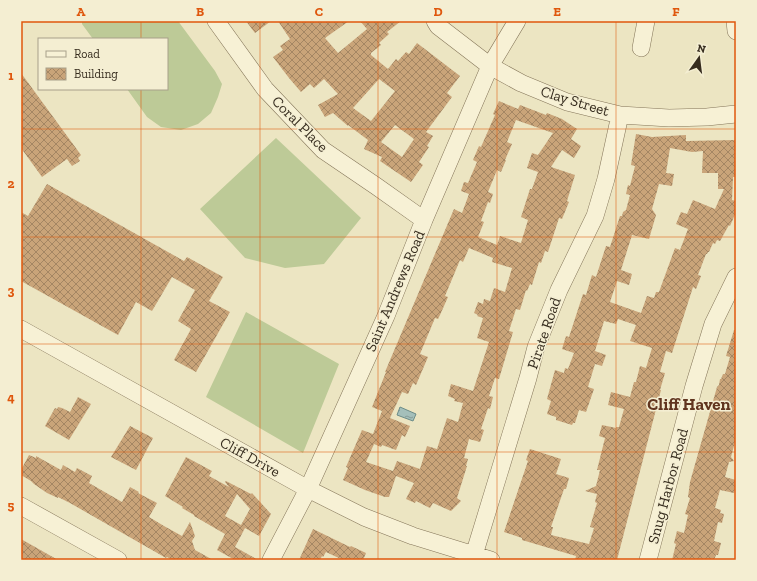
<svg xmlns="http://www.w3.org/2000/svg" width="757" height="581" viewBox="0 0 757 581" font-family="'Zilla Slab',serif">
<defs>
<pattern id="water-ripples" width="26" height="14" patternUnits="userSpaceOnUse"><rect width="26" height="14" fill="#a4bfba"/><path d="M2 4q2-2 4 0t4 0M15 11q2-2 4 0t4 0" fill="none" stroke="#869b97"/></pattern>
<pattern id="building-cross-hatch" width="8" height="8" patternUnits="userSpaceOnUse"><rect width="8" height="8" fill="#c9a479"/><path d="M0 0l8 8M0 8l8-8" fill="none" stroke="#a48663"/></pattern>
</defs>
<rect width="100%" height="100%" fill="#ece5c2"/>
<path fill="#bdca97" d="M82,21H178L215,71L222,84L218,97L211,113L198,124L181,130L161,127L147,117L127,89H167V39H93L82,24Z
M276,138L361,218L324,264L285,268L245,258L200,209Z
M246,312L339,364L303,453L206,397Z"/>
<path fill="url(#water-ripples)" stroke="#6c8c88" d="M400,407L416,414L413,421L397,415Z"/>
<path fill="url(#building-cross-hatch)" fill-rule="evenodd" d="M246,21H271L255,33Z
M278,21H349L325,38L338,53L367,29L360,21H401L387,32L389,34L379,43L381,45L371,53V55L388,69L396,59L398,61L406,52L409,54L417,43L460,76L447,93L452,97L426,132L433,136L427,146L429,147L419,162L423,165L411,182L380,161L382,157L364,149L368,140L348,125V126L333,113L325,117L318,105L338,94L324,79L314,88L310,84L301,92L289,78L273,57L283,50L280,46L290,39ZM379,79L395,91L371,121L353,108ZM395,125L414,139L402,157L381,142Z
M21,73L81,155L78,158L80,161L72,166L67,159L42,177L21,148Z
M499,101L518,109L520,105L546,115L547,113L562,119L577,129L571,139L581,146L574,158L562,150L551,167L575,175L567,201L569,202L562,219L559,218L548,252L545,251L541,263L539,262L532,285L530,284L527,291L526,290L520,310L516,309L509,331L513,332L499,379L495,378L489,396L493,397L490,409L488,408L481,429L484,430L480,442L469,439L464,458L468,459L466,466H467L457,498L461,501L451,511L433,503L430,508L416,501L415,503L406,499L414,483L396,476L389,497H385L365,490L343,480L348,468L346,467L362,430L373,434L382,411L372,407L386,372H385L454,209L462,213L469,194L461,191L464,182L468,183L477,162L473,160L479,146L481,147L495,115L493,114ZM516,120L553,133L538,155L532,153L527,168L538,172L532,189H530L521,217L528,220L521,243L500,236L497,245L478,237L484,222L481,221L488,202L490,203L493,194L488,192L497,170L501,172L506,160H505L512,144L507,142ZM469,248L493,258L492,262L512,268L505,292L494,288L490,301L484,299L483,304L478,302L474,313L478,315L477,316L483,318L477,338L489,342L473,391L451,384L448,396L455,399L454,401L463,403L458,422L447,418L437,449L427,446L420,469L397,461L393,471L366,462L374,444L381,447L382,445L396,450L402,435L405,437L410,426L390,418L402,392L408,394L413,383L416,385L428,357L420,354L435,318L438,319L440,315L448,297L445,296L460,260L463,262Z
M636,134L652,137L686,135V141L736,140V177H733L732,200L736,201V212L730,226L729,225L720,241L717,240L715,244L713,243L709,252H708L707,254H706L698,275L701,276L696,289L693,287L672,353L666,351L660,372L665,373L660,390H661L617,560H575L576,556L522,540V538L504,532L528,461L526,460L530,449L561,459L556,474L569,478L566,489H564L551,527H553L551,535L589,544L594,528L590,527L597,503L595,502L597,494L585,491L596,486L600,470H597L605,438L599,436L602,425L616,428V427H619L624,409L608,405L611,392L630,397L634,382H636L640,366L646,368L652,348L630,341L636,325L618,319L616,324L604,321L595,351L606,355L602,366L595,364L588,387L594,389L586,412L579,410L575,423H573L572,425L556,420V417L547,414L551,401L547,399L555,370L564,373L565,368L568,369L574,353L562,349L566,336L569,337L583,294L586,295L592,275L596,277L606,246L610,247L620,216H622L623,212L626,210L630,195L626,194L628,185L630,186L635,166L631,165ZM670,148L692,152L703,151L702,173H718V189H724L715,209L693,200L687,214L681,212L676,224L688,229L680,250L675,248L659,292H656L654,298L647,296L641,313L610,302L617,281L629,285L632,274L621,270L632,235L649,239L656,215L652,209L659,184L672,186L674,174L666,173Z
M47,184L184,261L187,257L223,277L209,301L230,312L196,372L174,360L191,329L178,321L195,290L172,277L152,311L136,302L118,335L21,281V212L28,216Z
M734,330H736V442H735L731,457L734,461L729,462L725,477L736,480V485L734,493L720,490L715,508L721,510L720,513L724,514L722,523L718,522L714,541L721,543L718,555H716L714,560H672L676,544L674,543L677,531L684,533L688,515L685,514L690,498L688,497L690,482L717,387L719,385L720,379H721L723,374H725L730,357L726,356Z
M78,397L91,404L69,440L45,426L55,408L57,409L58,407L62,408L70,412Z
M130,426L153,438L136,470L111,457Z
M29,455L36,458V456L61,470L63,465L75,472L77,468L92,476L89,483L122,502L130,487L139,492L138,493L157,503L149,517L164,526L182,536L190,522L195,536L192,541L195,550L213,560H172L167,557L166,558L70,503L58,497V498L47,493L34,484L31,481L21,475V470Z
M186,457L212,471L209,476L229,487L225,482L226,481L251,494L252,493L271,514L259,536L245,528L235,547L258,560H235L217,550L225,534L194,516V515L182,508L183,507L165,496ZM237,494L250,509L241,525L225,516Z
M313,529L350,547L351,546L366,553L363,560H343L326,552L323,557L322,556L320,560H299Z
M21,539L58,560H21Z"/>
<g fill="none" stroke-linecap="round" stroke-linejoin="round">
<g stroke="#85765a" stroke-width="18">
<path id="minor" d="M216,21L265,89L323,150L376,186L424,220
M435,21L438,26L490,66L521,83L567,102L620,115L669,118L707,117L736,114
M735,21L736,31
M641,48L646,21
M21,329L308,489L364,517L413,536L491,560
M21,506L118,560
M474,555L528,378L536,347L559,290L595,216L606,179L620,115
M271,560L308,489L386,316L424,220L490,66L517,21
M648,560L694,386L713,324L736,277"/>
</g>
<use href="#minor" stroke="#f7f1d5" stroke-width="17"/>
</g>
<path fill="none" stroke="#df570d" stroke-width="1" stroke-opacity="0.55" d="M141,21V39M260,21V560M378,21V560M497,21V560M616,21V560M141,89V560M21,129H736M21,237H736M21,344H736M21,452H736"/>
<g text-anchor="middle" stroke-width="3" stroke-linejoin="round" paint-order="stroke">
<g font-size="15" fill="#362c1e" stroke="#f4eed2">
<text transform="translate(575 101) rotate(17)" y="5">Clay Street</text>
<text transform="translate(300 124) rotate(45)" y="5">Coral Place</text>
<text transform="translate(395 291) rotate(-67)" y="5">Saint Andrews Road</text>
<text transform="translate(544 333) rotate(-71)" y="5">Pirate Road</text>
<text transform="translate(250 457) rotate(29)" y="5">Cliff Drive</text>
<text transform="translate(668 486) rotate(-75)" y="5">Snug Harbor Road</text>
</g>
<g font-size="17" font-weight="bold" fill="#61351f" stroke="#f4eed2">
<text x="689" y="410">Cliff Haven</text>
</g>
</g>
<rect width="757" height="581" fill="none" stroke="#f4eed2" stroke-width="44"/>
<rect x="38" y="38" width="130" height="52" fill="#f4eed2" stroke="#a8a08a"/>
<rect x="46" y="51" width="20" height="6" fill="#f7f1d5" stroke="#a8a08a"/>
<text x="74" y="58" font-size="12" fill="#362c1e">Road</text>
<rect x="46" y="68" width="20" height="12" fill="url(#building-cross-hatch)" stroke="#a8a08a"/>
<text x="74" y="78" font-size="12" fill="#362c1e">Building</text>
<g transform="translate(699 58) rotate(14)" stroke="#f4eed2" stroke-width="3" paint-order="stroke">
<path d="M0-3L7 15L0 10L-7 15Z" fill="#362c1e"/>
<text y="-6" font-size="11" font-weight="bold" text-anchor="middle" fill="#362c1e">N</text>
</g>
<rect x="22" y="22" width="713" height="537" fill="none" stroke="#df570d" stroke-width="1.5"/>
<g font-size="13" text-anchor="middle" font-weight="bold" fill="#df570d">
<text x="81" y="16">A</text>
<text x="200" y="16">B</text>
<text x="319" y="16">C</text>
<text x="438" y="16">D</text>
<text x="557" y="16">E</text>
<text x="676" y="16">F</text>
<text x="11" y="80">1</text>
<text x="11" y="188">2</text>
<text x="11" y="295">3</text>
<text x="11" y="402">4</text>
<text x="11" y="510">5</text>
</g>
</svg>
